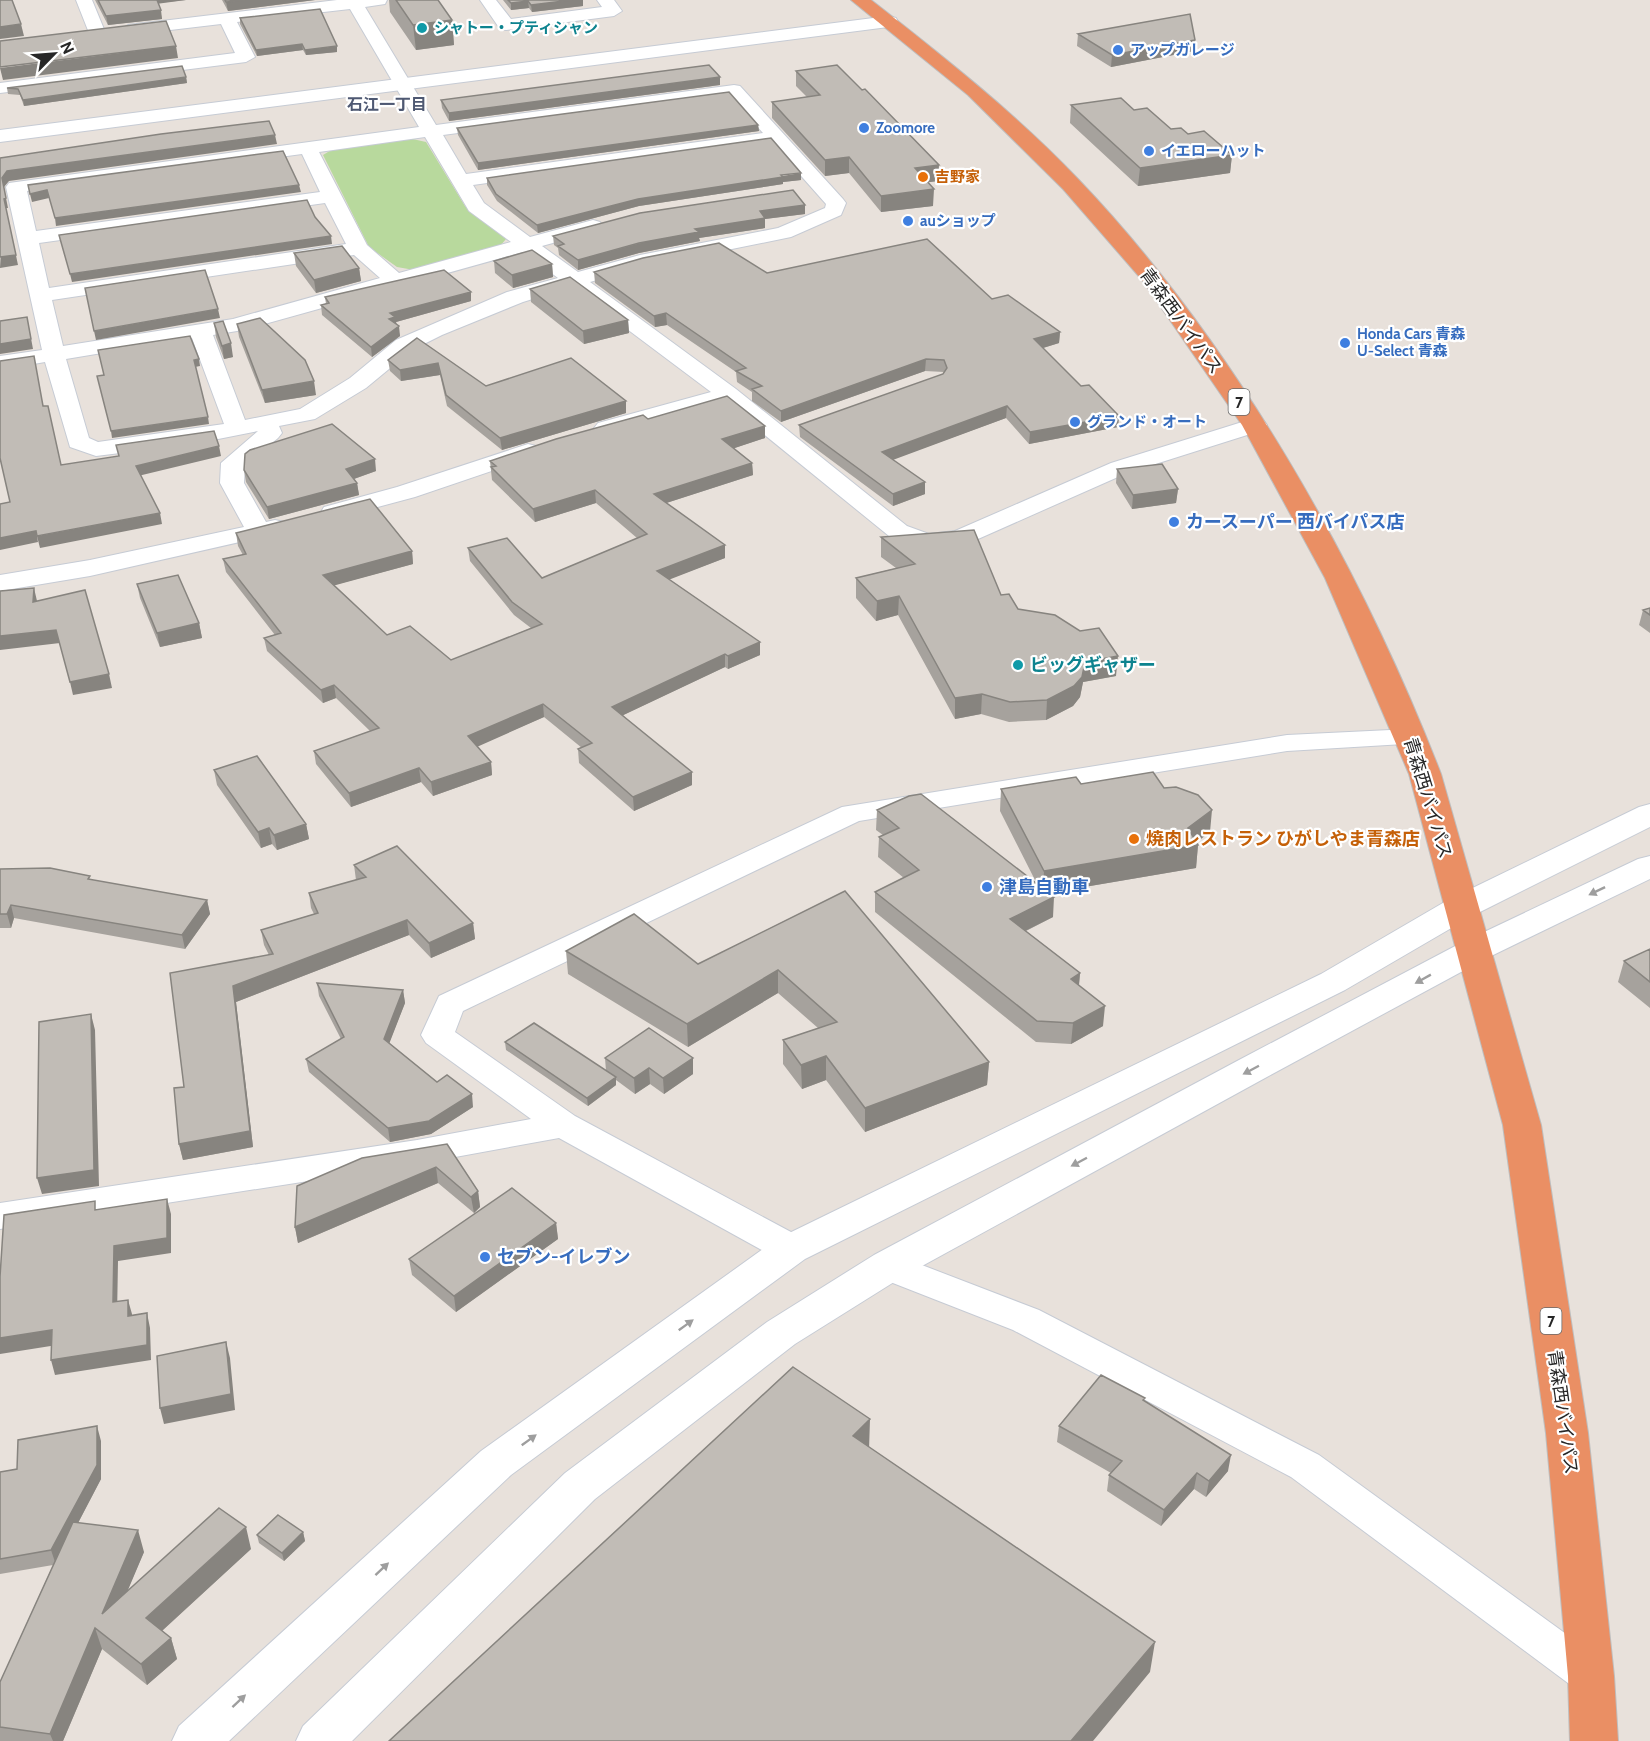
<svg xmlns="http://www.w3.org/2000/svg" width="1650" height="1741" viewBox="0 0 1650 1741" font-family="Cabin,'Noto Sans JP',sans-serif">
<rect width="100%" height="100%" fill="#e8e1db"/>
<path fill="#b8d99d" d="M408,138L426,142L465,206L506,239L500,246L414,270L397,267L369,247L323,155L333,149Z"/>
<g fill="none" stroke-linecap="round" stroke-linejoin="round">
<g stroke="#c6cbd4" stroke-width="2">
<path id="street" d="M76,0H92L106,34L103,38H91Z
M337,0H387L385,4L365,7L436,125L734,85L740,86L843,199L846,203L841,215L791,237L643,267L590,282L736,389L907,526L929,534L955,531L1111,463L1255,418L1263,420L1267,425L1263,430L1127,473L969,543L927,549L889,536L724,402L606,435L598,433L594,428L598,423L711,392L571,287L523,302L442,335L412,350L366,388L315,419L279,426L282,433L278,438L245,465L244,483L266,522L275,520L284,522L287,527L284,532L90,576L0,591V575L90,560L244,527L220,483L221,463L258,431L193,444L96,456L70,447L45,362L0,370V356L42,350L6,187L9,183L419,127L350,9L237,22L255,57L246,62L0,93V83L235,53L221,24L128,35L119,30L128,25ZM730,96L763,133L466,174L443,135ZM425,137L469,211L511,242L399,273L367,245L319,152ZM772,143L826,204L825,208L778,228L640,255L578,272L542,246L600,230L603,226L600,222L593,220L530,237L484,203L473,185ZM302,154L320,192L36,231L27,191ZM325,203L346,244L49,288L39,243ZM523,252L558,278L507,292L396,340L350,378L300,409L245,420L213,335L243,330ZM354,255L380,278L233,319L63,346L52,300ZM192,338L224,424L98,442L89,438L66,359Z
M480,0H496L511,19L602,7L597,0H614L622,11L614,16L506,30L500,29Z
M528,444L536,446L540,451L536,456L415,497L333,519L324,517L321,512L324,507L397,487Z
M1411,729L1421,731L1425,737L1421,743L1287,751L859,821L463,1011L455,1032L575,1116L804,1239L809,1249L804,1259L791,1262L778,1259L559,1138L417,1164L0,1229V1203L417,1140L531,1119L426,1043L421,1035L439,996L842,807L1287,735Z
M888,1252L1039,1310L1319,1455L1606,1663L1612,1676L1606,1689L1591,1695L1576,1689L1291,1477L1013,1330L875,1276L870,1266L875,1256Z"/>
</g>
<g stroke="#c6cbd4" stroke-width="2">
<path id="secondary" d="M889,16L896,18L898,22L896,26L0,142V130Z
M1650,804V827L1472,916L1345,990L805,1259L511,1475L229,1741H172L179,1726L481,1451L777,1239L1321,974L1448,900L1639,807Z
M1650,856V879L1485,959L1265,1078L902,1277L795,1344L595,1499L352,1741H296L303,1726L565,1473L767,1322L874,1255L1239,1060L1461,943L1638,859Z"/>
</g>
<g stroke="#bebebe" stroke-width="2">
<path id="highway" d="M851,0H871C944,57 1015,113 1078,179C1234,342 1360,565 1441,774L1541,1125L1588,1433L1614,1676L1618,1741H1570L1568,1676L1546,1433L1503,1125L1409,774L1325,578L1242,425L1143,281L1063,189L968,95Z"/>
</g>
<use href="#street" fill="#fff" fill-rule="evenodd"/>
<use href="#secondary" fill="#fff" fill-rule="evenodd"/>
<use href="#highway" fill="#ea8f64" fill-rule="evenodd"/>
</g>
<path fill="#a6a29d" d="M95,0H186L158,3L162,19L108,25Z
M222,0H315L228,11Z
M389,0H438L452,20L454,45L416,50L390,12Z
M503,0H583V6L532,12L529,8L511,10Z
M240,18L337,52L306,55L303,50L257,56L240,24Z
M1078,34L1194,51L1111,67L1077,46Z
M796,71L938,181L928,182L933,206L881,212L849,173L825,176L772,118V102L807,97L796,86Z
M186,77L187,83L24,106L20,95L8,94L7,88Z
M720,85L449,121L442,108L441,100Z
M1071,105L1134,110L1171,129L1188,134L1232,155L1230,173L1138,186L1070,123Z
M758,125L759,131L478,170L458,135L457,128Z
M487,178L801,180L783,182V184L639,206L538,233L497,201L487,185Z
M805,205V214L765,219V228L699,238L700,241L639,253L578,270L559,255L558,248L554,245L553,236Z
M294,253L359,268L361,281L316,293L296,266Z
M494,261L552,264L553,277L513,288L495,273Z
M594,272L767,273L992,299L1060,332L1059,343L1043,348L1081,386L1119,416L1118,427L1029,444L1006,418L893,459L925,494L893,506L800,437L799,425L943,374L944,372L925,371L781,422L752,401V392L737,382L736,372L667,325L655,327L595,283Z
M530,289L628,320L629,333L584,344L531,302Z
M325,297L471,301L396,322L400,336L372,357L322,315L321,305L326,304Z
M214,323L233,357L224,359L216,337Z
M237,324L316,395L265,403L239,337Z
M417,338L486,386L626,413L502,450L447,406L440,375L401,381L390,371L388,360Z
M648,419L765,438L734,448L752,463L753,475L666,503L725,545V558L669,579L760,642V655L728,669L725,667L623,715L692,785L634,811L579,763L578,749L582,748L544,717L477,746L491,762L492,775L433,796L421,782L351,807L316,764L314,751L370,731L336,698L323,703L267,651L264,638L275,635L226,572L223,559L243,555L238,546L236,533L412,551L413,564L334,585L387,635L451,660L531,628L514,615L470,561L468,548L542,578L637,538L596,503L535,522L492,480L490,461Z
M1117,469L1178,489L1176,503L1132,509L1116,483Z
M244,470L376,471L354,479L357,483L359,495L269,519L246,482Z
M881,537L1001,595L1018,609L1116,676L1083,682L1080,697L1073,706L1046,720L1009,722L981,714L955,719L898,615L876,621L856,598V578L896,568L881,557Z
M137,584L199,623L202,638L160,647L140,598Z
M1650,608V633L1639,625L1643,610Z
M214,770L306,824L309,839L277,850L272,844L261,848L217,785Z
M1081,784L1164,788L1210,832L1197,842L1198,845L1196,868L1049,893L1053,917L1026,931L1080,973L1079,986L1103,1026L1071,1044L1036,1042L875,912V892L904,878L878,857L879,837L883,835L876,830L877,810L1037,884L1000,811L1001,789Z
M354,865L473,923L475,939L431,958L409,935L236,1002L253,1147L183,1160L179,1144L184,1087L170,973L269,955L264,945L261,930L314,914L311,908L309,893L356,880Z
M0,869L91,880L207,900L210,914L185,949L14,918L11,928H0Z
M845,891L989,1062L987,1085L865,1132L826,1080L802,1089L783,1064V1040L818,1028L778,993L688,1047L568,974L566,951L698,964Z
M1650,949V1008L1618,982L1624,961Z
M317,983L403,990L405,1003L389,1043L437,1082L473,1107L431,1134L390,1142L309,1072L306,1059L341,1039L319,996Z
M505,1042L606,1071L605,1058L693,1074L664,1094L650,1084L635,1094L616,1080V1085L588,1106L506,1050Z
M447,1144L478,1191L480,1207L474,1213L438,1183L298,1243L295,1227Z
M556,1223L558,1239L456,1312L412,1275L409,1259Z
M1144,1401L1228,1471L1206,1497L1194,1489L1161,1526L1107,1491L1109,1475L1111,1473L1057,1442L1059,1426Z
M101,1441V1479L78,1523L144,1552L127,1591L251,1549L162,1631L171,1638L177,1659L147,1685L102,1649L63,1741H0V1682L53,1565L0,1574V1472L17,1469Z
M303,1532L305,1541L284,1561L259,1543L257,1535Z"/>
<path fill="#87847f" d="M156,0H186L156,4Z
M245,0H315L228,11L226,2Z
M572,0H583V6L532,12L531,5Z
M528,1L529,8L511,10V3Z
M161,10L162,19L108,25L106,16Z
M452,20L454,45L416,50L413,25Z
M21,24L24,36L0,39V27Z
M1195,40L1194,51L1111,67L1112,55Z
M302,44L303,50L257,56L256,50Z
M176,46L178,58L3,80L0,68Z
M337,46V52L306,55L305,50Z
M186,77L187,83L24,106L23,100Z
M720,77V85L449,121V113Z
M758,125L759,131L478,170V163Z
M275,135L277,144L9,181L4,187L2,178L7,171Z
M1232,155L1230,173L1138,186L1140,168Z
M849,157V173L825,176V160Z
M939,165L938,181L915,184V168Z
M801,173V180L783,182V184L639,206L538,233L537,225L638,199Z
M299,185L301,192L56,226L55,218Z
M934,189L933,206L881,212V196Z
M47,190L49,198L32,202L30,194Z
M6,198L8,208H6L18,265L0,268L4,199Z
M805,205V214L765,219V228L699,238L700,241L639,253L578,270V260L760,211Z
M331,236L332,244L72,282L70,274Z
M552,264L553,277L513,288L512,275Z
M359,268L361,281L316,293L314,280Z
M471,292V301L396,322L397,327L389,319L390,313Z
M218,309L220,318L96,340L94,331Z
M666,313L667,325L655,327L654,316Z
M27,317L33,349L0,354V344Z
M628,320L629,333L584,344L583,331Z
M399,326L400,336L372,357L371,347Z
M1060,332L1059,343L1033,351L1034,339Z
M231,343L233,357L224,359L222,346Z
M199,359L200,366L195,367L194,360Z
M926,359L925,371L781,422V411Z
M438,363L440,375L401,381L400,370Z
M314,381L316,395L265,403L262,390Z
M626,401V413L502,450L500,438Z
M1007,406L1006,418L882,464V452Z
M1119,416L1118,427L1029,444L1030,432Z
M208,417L209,424L112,438L111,431Z
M765,426V438L723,452L722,439Z
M219,446L221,456L138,476L136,466Z
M375,459L376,471L348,481L346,469Z
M752,463L753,475L654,507V494Z
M925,482V494L893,506V494Z
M357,483L359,495L269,519L267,507Z
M1178,489L1176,503L1132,509L1133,495Z
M595,490L596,503L535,522L533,509Z
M160,513L162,524L40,548L37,536Z
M36,531L38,542L0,550V538Z
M725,545V558L658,584L657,571Z
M412,551L413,564L325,588L323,575Z
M34,588L37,601L33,602Z
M899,596L898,615L876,621L877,601Z
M199,623L202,638L160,647L157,633Z
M56,630L60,643L0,650V636Z
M760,642V655L728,669V656Z
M725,654V667L613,720L612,707Z
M1118,656L1116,676L1083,682L1080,697L1073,706L1046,720L1047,700L1085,662Z
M109,674L112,688L73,695L70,682Z
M334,685L336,698L323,703L321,690Z
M982,694L981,714L955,719V698Z
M543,704L544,717L470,750L468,736Z
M491,762L492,775L433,796L431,782Z
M419,768L421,782L351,807L349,793Z
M692,772V785L634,811L633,797Z
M1212,810L1210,832L1191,846L1198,845L1196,868L1043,894L1044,871L1188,828Z
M306,824L309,839L277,850L274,835Z
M269,828L272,844L261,848L258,832Z
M1054,897L1053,917L1009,939L1010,919Z
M207,900L210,914L185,949L182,935Z
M11,905L14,918L11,928L7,914Z
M407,920L409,935L236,1002L253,1147L183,1160L179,1144L233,986Z
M473,923L475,939L431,958L429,943Z
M778,970V993L688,1047L687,1024Z
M1080,973L1078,994L1071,979Z
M403,990L405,1003L386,1052L384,1039Z
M1105,1006L1103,1026L1071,1044L1073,1023Z
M91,1014L95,1030L99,1186L42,1194L37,1178Z
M826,1056V1080L802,1089L801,1065Z
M693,1058V1074L664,1094L663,1078Z
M989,1062L987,1085L865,1132V1108Z
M649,1068L650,1084L635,1094L634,1078Z
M616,1077V1085L588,1106L587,1098Z
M472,1094L473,1107L431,1134L390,1142L388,1128Z
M436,1167L438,1183L298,1243L295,1227Z
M478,1191L480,1207L474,1213L471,1197Z
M167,1199L171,1214V1253L118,1261L117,1317L113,1302L114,1246Z
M556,1223L558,1239L456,1312L454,1296Z
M128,1300L132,1314V1331L128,1316Z
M147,1313L150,1328L151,1360L55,1375L51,1360Z
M52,1330L57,1345L0,1354V1338Z
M226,1342L230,1358L235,1410L164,1424L160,1408Z
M870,1419L869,1450L853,1436Z
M97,1426L101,1441V1479L56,1565L51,1550Z
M1231,1455L1228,1471L1206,1497L1209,1481Z
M1197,1473L1194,1489L1161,1526L1164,1510Z
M246,1527L251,1549L153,1639L146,1618Z
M138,1530L144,1552L109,1635L102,1614Z
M303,1532L305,1541L284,1561L282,1553Z
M95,1628L102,1649L63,1741H53L50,1734Z
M171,1638L177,1659L147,1685L141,1664Z
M1155,1642L1150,1672L1093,1741H1071Z"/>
<path fill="#c1bcb6" stroke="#87847f" stroke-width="1.5" d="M0,0H12L21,24L0,27Z
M98,0H157L161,10L106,16Z
M225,0H245L226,2Z
M396,0H438L452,20L413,25Z
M508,0H572L531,5L528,1L511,3Z
M320,9L337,46L305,50L302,44L256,50L240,18Z
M1190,14L1195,40L1112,55L1078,34Z
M166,21L176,46L0,67V41Z
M709,65L720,77L449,113L441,100Z
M837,65L862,90L865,89L939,165L915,168L934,189L881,196L849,157L825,160L772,102L820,95L796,71Z
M182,66L186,77L23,100L18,89L7,88Z
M729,92L758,125L478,163L457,128Z
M1121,98L1134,110L1147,108L1171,129L1181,128L1188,134L1204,131L1232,155L1140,168L1071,105Z
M269,121L275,135L7,171L2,178L6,198L4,199L16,255L0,257V158L161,134Z
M771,138L801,173L781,175L783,177L638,199L537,225L496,194L487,178Z
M283,151L299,185L55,218L47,190L30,194L28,185Z
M793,190L805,205L760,211L765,218L695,229L699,232L639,243L578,260L558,246L564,244L553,236L640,213Z
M307,200L315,217L331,236L70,274L59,235Z
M927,239L992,299L1008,295L1060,332L1034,339L1081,386L1089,385L1119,416L1030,432L1007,406L882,452L925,482L893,494L799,425L943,374L947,368L944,360L926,359L781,411L752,389L762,386L736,371L746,368L666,313L654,316L594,272L643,258L719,243L767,273Z
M342,246L359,268L314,280L294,253Z
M532,250L552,264L512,275L494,261Z
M205,270L218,309L94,331L85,288Z
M444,270L471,292L390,313L395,317L389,319L399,326L371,347L321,305L329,303L325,297Z
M570,277L628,320L583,331L530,289Z
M27,317L31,339L0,344V321Z
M260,318L305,360L314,381L262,390L237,324Z
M223,321L231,343L222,346L214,323Z
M190,336L199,359L194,360L208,417L111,431L97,376L104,375L98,350Z
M417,338L486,386L571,358L626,401L500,438L446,395L438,363L400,370L388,360Z
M34,356L43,406H48L61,465L119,456L116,445L214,431L219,446L136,466L160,513L37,536L36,531L0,538V504L10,502L0,458V361Z
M727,396L765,426L722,439L752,463L654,494L725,545L657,571L760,642L728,656L725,654L612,707L692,772L633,797L578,749L592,743L543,704L468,736L491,762L431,782L419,768L349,793L314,751L379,728L334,685L321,690L264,638L281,633L223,559L246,554L236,533L370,499L412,551L323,575L387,635L410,626L451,660L542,624L512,602L468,548L507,538L542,578L647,534L595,490L533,509L491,467L496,466L490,461L556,439L643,415L648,419Z
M332,424L375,459L346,469L357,483L267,507L244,470L245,454L250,450Z
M1162,464L1178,489L1133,495L1117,469Z
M974,530L1001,595L1009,594L1018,609L1055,615L1080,631L1099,628L1118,656L1085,662L1082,677L1074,686L1047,700L1010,702L982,694L955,698L899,596L877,601L856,578L915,564L881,537Z
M178,575L199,623L157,633L137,584Z
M34,588L33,602L85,590L109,674L70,682L56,630L0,636V591Z
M1650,608V615L1643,610Z
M257,756L306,824L274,835L269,828L258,832L214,770Z
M1153,772L1164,788L1176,787L1198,795L1212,810L1188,828L1198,845L1044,871L1001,789L1076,777L1081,784Z
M921,794L1054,897L1010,919L1080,973L1071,979L1105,1006L1073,1023L1037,1021L875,892L919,870L879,837L899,828L877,810L909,796Z
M397,846L473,923L429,943L407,920L233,986L250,1131L179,1144L174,1088L184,1087L170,973L273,954L261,930L318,913L309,893L366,877L354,865Z
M50,868L90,876L88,879L207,900L182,935L11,905L7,914H0V869Z
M845,891L989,1062L865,1108L826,1056L801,1065L783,1040L837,1022L778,970L687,1024L566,951L634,914L698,964Z
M1650,949V982L1624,961Z
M317,983L403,990L384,1039L437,1082L447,1075L472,1094L429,1121L388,1128L306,1059L344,1037Z
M91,1014L94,1170L37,1178L39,1022Z
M534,1023L616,1077L587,1098L505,1042Z
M649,1028L693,1058L663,1078L649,1068L634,1078L605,1058Z
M447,1144L478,1191L471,1197L436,1167L295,1227L297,1186L362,1158Z
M512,1188L556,1223L454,1296L409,1259Z
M167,1199V1238L114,1246L113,1302L128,1300V1316L147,1313V1345L51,1360L52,1330L0,1338V1277L4,1215L95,1201V1210Z
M226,1342L231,1394L160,1408L157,1356Z
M793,1367L870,1419L853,1436L1155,1642L1071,1741H389Z
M1101,1375L1145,1398L1143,1400L1231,1455L1209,1481L1197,1473L1164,1510L1109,1475L1122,1461L1059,1426Z
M97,1426V1465L51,1550L0,1559V1472L17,1469L18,1440Z
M219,1508L246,1527L146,1618L171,1638L141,1664L95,1628L50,1734L0,1727V1682L73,1522L138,1530L102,1614Z
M278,1515L303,1532L282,1553L257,1535Z"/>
<defs><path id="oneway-solid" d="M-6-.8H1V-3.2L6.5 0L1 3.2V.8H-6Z" transform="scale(1.5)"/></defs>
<g fill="#9e9e9e">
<use href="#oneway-solid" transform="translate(1597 891) rotate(154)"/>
<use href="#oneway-solid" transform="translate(1423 979) rotate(151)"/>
<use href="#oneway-solid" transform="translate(1251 1070) rotate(152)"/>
<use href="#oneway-solid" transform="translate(1079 1162) rotate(152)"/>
<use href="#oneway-solid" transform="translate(686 1325) rotate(-36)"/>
<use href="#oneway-solid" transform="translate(529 1440) rotate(-36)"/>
<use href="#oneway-solid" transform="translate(382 1569) rotate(-43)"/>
<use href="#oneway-solid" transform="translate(239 1701) rotate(-43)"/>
</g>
<g fill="#0f9aa8" stroke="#fff" stroke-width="2">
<circle cx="422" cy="28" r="6"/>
<circle cx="1018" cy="665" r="6"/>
</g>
<g fill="#3f7fe0" stroke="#fff" stroke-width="2">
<circle cx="1118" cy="50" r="6"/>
<circle cx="864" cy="128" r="6"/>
<circle cx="1149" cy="151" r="6"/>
<circle cx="908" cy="221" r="6"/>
<circle cx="1345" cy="343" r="6"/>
<circle cx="1075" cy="422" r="6"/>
<circle cx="1174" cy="522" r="6"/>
<circle cx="987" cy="887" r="6"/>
<circle cx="485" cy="1257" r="6"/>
</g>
<g fill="#e8710a" stroke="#fff" stroke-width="2">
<circle cx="923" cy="177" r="6"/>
<circle cx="1134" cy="839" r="6"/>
</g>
<g text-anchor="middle" stroke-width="4.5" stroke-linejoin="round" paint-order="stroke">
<g font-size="15" font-weight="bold" fill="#0d838f" stroke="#fff" text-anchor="start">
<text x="434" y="33">シャトー・プティシャン</text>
</g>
<g font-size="15" font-weight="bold" fill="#366cbe" stroke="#fff" text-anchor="start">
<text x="1130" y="55">アップガレージ</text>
<text x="876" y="133">Zoomore</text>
<text x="1161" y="156">イエローハット</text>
<text x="920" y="226">auショップ</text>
<text x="1357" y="339">Honda Cars 青森<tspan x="1357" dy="17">U-Select 青森</tspan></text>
<text x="1087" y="427">グランド・オート</text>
</g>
<g font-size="15" font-weight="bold" fill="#c56008" stroke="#fff" text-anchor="start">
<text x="935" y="182">吉野家</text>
</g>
<g font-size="16" font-weight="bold" fill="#4e5872" stroke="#fff">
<text x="387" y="110">石江一丁目</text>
</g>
<g fill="#fff" stroke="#686868" stroke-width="1.5">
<rect x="1228.5" y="389" width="21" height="26" rx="4.5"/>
<rect x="1540.5" y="1308" width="21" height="26" rx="4.5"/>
</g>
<g font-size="16" font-weight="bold" fill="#272727">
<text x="1239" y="408">7</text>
<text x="1551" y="1327">7</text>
</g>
<g font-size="18" fill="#272727" stroke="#fff">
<text transform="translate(1181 321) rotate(54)" y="6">青森西バイパス</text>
<text transform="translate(1428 798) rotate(73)" y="6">青森西バイパス</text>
<text transform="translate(1563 1412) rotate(82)" y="6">青森西バイパス</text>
</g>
<g font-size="18" font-weight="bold" fill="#366cbe" stroke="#fff" text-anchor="start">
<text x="1186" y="528">カースーパー 西バイパス店</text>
<text x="999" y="893">津島自動車</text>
<text x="497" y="1263">セブン-イレブン</text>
</g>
<g font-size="18" font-weight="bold" fill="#0d838f" stroke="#fff" text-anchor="start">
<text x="1030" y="671">ビッグギャザー</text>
</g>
<g font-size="18" font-weight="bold" fill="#c56008" stroke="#fff" text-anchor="start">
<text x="1146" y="845">焼肉レストラン ひがしやま青森店</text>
</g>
</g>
<g transform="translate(54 54) rotate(65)" stroke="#ffffff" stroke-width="4.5" paint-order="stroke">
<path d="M0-4.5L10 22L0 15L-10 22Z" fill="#272727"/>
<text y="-9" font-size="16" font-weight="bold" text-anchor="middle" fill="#272727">N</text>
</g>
</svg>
